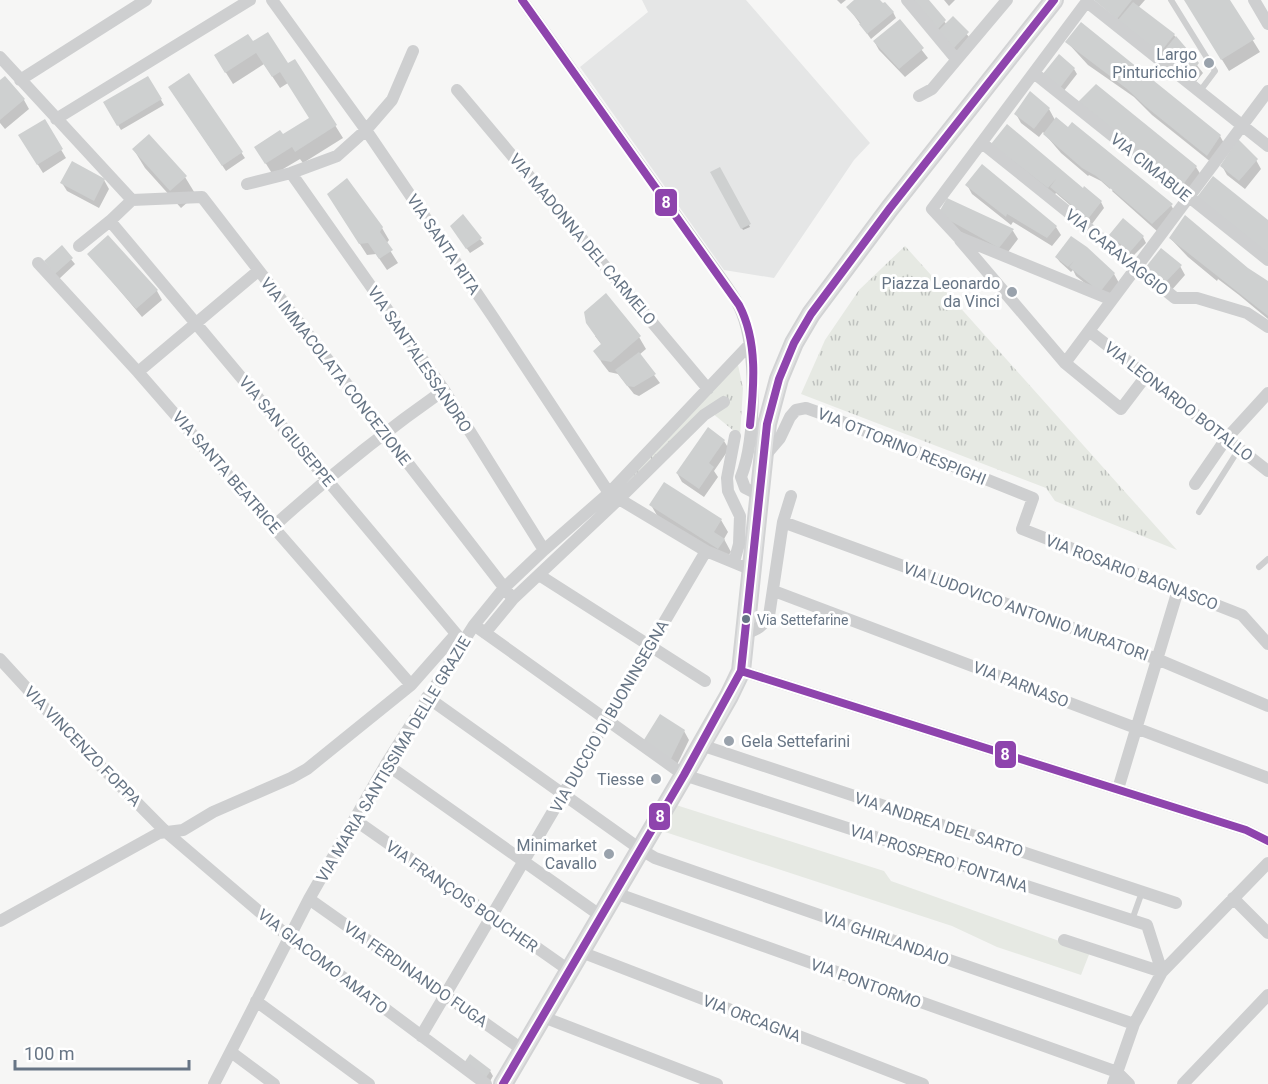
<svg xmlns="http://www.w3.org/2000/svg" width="1268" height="1084" viewBox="0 0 1268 1084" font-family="Roboto,sans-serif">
<defs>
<pattern id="grass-tufts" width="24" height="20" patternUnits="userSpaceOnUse" patternTransform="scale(1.5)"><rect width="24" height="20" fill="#e6e9e3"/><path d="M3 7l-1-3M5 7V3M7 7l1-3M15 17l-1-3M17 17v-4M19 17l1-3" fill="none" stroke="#bec1be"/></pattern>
</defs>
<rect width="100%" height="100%" fill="#f6f6f5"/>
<path fill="#e5e6e6" d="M642,0H746L870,143L854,160L774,278L724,270L580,67L648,12Z"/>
<path fill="url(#grass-tufts)" d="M905,246L1177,550L1055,501L1046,488L801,394L825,340L859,290Z
M738,365L743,388L740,436L706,408L621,493L616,489Z"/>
<path fill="#e6e9e3" d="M676,805L884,871L891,881L1090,952L1081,975L997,947L952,926L662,831Z"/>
<path fill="#0003" d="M837,0H846L841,4Z
M856,0H878L893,12L896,18L871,39L848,7Z
M910,0H927L947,25L953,19L971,39L957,53Z
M944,0H955L949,6Z
M1096,0H1145L1138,8L1174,35L1203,73L1194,84L1169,62L1165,56L1163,59Z
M1185,0H1228L1260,52L1229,71Z
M899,21L928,58L905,77L879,50L874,41Z
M1067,42L1220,136L1225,145L1212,163L1152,115L1134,97L1088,65Z
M252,44L288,65L295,61L343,138L303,163L300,159L273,175L263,159L283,136L311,119L288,83L280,88L264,64L233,84L223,68Z
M1074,69L1077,74L1063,92L1047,80Z
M189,75L245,158L226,171L173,93Z
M148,78L164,105L121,130L105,103Z
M0,82L24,100L29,109L5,129L0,123Z
M1049,109L1055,120L1126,168L1110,189L1101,181L1089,175L1088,176L1061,153L1043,132L1039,137L1021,123L1016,114Z
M1085,111L1196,167L1201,175L1187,194Z
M44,121L66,158L43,173L20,136Z
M134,150L185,177L196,195L181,208L145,168Z
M998,153L1083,190L1101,202L1104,208L1092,224L1056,193L1054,196Z
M1256,160L1261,169L1245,189L1227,175L1222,166Z
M719,169L750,227L743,230L712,173Z
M1129,169L1171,205L1176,214L1158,232L1112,191Z
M104,180L109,189L99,208L67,191L62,183Z
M967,185L1056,227L1061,235L1052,246L1013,222L1011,225L972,194Z
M947,200L1013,231L1018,239L1005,256L944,223Z
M336,207L382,228L389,240L386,244L398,263L387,270L376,254L367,255Z
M462,216L484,244L470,253L455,232Z
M1111,235L1143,237L1146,243L1133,256L1114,241Z
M108,237L157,291L162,300L142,317L89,254Z
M1170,238L1248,269L1268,283V319L1239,295L1218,279L1217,281L1188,257Z
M61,247L75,264L59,279L49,266Z
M1087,251L1114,274L1119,283L1106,300L1076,276L1073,270L1071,272L1060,262L1056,257Z
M1180,266L1185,275L1170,292L1147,268Z
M595,336L639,337L646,349L639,355L660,383L639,396L634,394L618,374L609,372L602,363L595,351L602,345Z
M724,441L729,449L714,471L718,477L704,497L682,482L677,473Z
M651,505L721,520L728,532L724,539L731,552L725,560L658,517Z
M684,731L689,740L675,769L649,752Z
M469,1069L490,1071L493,1076L489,1083Z"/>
<path fill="#ced0d0" d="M854,0H880L883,3L885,2L894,12L867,34L859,24L861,23L846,7Z
M911,0H929L946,20L938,29Z
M1094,0H1132L1117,19Z
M1184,0H1230L1255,39L1221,60Z
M1133,2L1175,34L1159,54L1118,20Z
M953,16L969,32L954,48L937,32Z
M900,19L924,48L899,69L873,41Z
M1081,22L1221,135L1207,156L1145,106L1127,89L1065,42Z
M268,32L288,63L295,59L337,125L295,152L292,147L265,164L254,147L280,130L283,134L309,118L280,72L272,77L256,53L225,73L214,55L248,34L253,41Z
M1176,36L1199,63L1188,77L1162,53Z
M1059,54L1075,68L1060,88L1042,75Z
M189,73L243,152L222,166L168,87Z
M5,76L25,99L0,120V80Z
M148,76L162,99L117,126L103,102Z
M1096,84L1197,166L1182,186L1078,102Z
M1030,91L1050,108L1034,129L1014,114Z
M1056,117L1068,127L1072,122L1173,204L1152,224L1096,176L1082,168L1043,134Z
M45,119L63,149L37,165L18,135Z
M1007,124L1083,188L1084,186L1102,201L1088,219L1050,187L1056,179L1048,188L991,144Z
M149,134L187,176L170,191L132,149Z
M1238,139L1258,159L1239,181L1220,166Z
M72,161L105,179L94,201L60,183Z
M982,164L1057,226L1047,238L1007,214L1006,217L965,185Z
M720,167L751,224L741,229L710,172Z
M1213,176L1268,220V254L1197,197Z
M347,178L383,227L380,232L393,250L379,259L368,243L359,244L327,194Z
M947,198L1014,229L999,248L938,214Z
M463,214L482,238L466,249L450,226Z
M1185,215L1248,268L1268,281V316L1169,238Z
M1123,218L1144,236L1130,252L1109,235Z
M108,235L158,290L136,309L87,254Z
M1071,236L1087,247L1115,273L1100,292L1069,267L1074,261L1068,267L1055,257Z
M62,245L73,258L55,274L44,261Z
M1161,248L1182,265L1164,284L1145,268Z
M606,293L641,336L611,362L600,360L593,351L601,344L586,323L584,312Z
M639,352L656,374L634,387L627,386L615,370Z
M708,427L725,440L709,463L714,467L699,489L676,473Z
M664,482L722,519L714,532L725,539L718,549L649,505Z
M660,714L685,730L670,761L642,743Z
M470,1054L491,1070L485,1079L464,1063Z"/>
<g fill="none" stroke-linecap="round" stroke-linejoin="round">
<g stroke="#d2d3d4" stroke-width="20">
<path id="secondary" d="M503,1084L684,775L729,696L741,671L767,424L779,379L794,343L811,314L890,208L1054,0"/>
</g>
<path stroke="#cecfd0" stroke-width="6" d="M1171,0L1215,71L1200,91
M1199,512L1239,449
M1259,567L1268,559
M1132,920L1142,892"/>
<path stroke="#cecfd0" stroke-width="12" d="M272,0L366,130L493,317L609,493L706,551L752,570
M522,0L723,281C730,291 738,301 742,313C757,351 756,439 741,477L745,488L759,495
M907,0L956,59
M1088,0L932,209L958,237L1112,300
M1254,0L1268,24
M1087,2L1268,146
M0,57L132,200L110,221L79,246
M1034,73L1268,260
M20,80L146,0
M457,90L708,389
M919,96L932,89L1007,0
M56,119L250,0
M982,143L1175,298H1197L1247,313L1268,327
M291,173L444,390L544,550
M247,184L291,173L337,156L366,130L392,100L413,51
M132,200L202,197L513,599
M110,221L463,642
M960,240L1065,363L1121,409L1146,376
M38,263L138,372L411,685
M1089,331L1268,471
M1065,363L1268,91
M138,372L258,271
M763,458L780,438L790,417L796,410L806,408L820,413L1033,498L1022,529L1242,615L1268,644
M1195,484L1226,439L1268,393
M783,522L1157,659L1268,706
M274,526C328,477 384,432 444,390
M734,562L739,544L740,516L728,491L727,478L735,436
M539,575L705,681
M774,591L1268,778
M474,625L684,775L1147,925L1162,972
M485,633L513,599L619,499L704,415L724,402
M746,633C757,630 763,626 769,616L783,522L791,496
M0,659L66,731L166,832L289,937L486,1084
M741,671L1246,830L1268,841
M427,697L640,849L655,858L1134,1024
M701,745L1176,903
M386,764L601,916
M1118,789L1178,590
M355,820L570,971
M615,893L1117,1072L1129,1084
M1233,898L1268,933
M309,899L523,1050
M0,921L159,833L183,830L213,812L291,778L307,769L411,685L456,634
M1064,940L1162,972
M581,952L923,1084
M256,1001L369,1084
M543,1017L717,1084
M421,1036L706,551
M231,1052L274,1084
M214,1084L309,899L386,764L474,625L504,588L544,550L609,493L750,344
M1113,1084L1134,1024L1162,972L1268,863
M1183,1084L1268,995"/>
<use href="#secondary" stroke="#e1e2e2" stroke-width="16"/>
<g stroke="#fff" stroke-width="12">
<path id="bus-1" d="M522,0L739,305C758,341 754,386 750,425
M741,671L1246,830L1268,841
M503,1084L684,775L741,671L767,424L779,379L794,343L811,314L890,208L1054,0"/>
</g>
<use href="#bus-1" stroke="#8e44ad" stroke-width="8"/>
</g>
<g fill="#99a2ac" stroke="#fff" stroke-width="2">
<circle cx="1209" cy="63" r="6"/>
<circle cx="1012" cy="292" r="6"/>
<circle cx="729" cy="741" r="6"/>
<circle cx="656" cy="779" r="6"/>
<circle cx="609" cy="854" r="6"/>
</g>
<circle fill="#677585" stroke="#fff" stroke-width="2" cx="746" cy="619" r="5"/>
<g text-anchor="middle" stroke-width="6" stroke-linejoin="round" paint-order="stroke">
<g font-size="14" fill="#677585" stroke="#fff" text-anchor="start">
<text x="757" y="625">Via Settefarine</text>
</g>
<g font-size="16" fill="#677585" stroke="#fff" text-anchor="end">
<text x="1197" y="60">Largo<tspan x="1197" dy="18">Pinturicchio</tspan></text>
<text x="1000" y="289">Piazza Leonardo<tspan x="1000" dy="18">da Vinci</tspan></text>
<text x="741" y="747" text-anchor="start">Gela Settefarini</text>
<text x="644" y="785">Tiesse</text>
<text x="597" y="851">Minimarket<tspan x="597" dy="18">Cavallo</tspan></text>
</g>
<g font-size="16" fill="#677585" stroke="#fff">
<text transform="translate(1151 167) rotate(39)" y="6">VIA CIMABUE</text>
<text transform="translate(583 239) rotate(50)" y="6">VIA MADONNA DEL CARMELO</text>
<text transform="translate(444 244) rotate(56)" y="6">VIA SANTA RITA</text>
<text transform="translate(1117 252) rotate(39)" y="6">VIA CARAVAGGIO</text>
<text transform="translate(420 359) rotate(56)" y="6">VIA SANT'ALESSANDRO</text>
<text transform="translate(336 371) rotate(52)" y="6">VIA IMMACOLATA CONCEZIONE</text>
<text transform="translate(1179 401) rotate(38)" y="6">VIA LEONARDO BOTALLO</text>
<text transform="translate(287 431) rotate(50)" y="6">VIA SAN GIUSEPPE</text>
<text transform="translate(902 446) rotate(22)" y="6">VIA OTTORINO RESPIGHI</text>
<text transform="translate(227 472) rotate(49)" y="6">VIA SANTA BEATRICE</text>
<text transform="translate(1132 572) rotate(21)" y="6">VIA ROSARIO BAGNASCO</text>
<text transform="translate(1026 611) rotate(20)" y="6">VIA LUDOVICO ANTONIO MURATORI</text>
<text transform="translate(1021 684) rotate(21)" y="6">VIA PARNASO</text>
<text transform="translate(609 716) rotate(-60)" y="6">VIA DUCCIO DI BUONINSEGNA</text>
<text transform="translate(83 746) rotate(46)" y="6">VIA VINCENZO FOPPA</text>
<text transform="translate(393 759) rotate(-59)" y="6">VIA MARIA SANTISSIMA DELLE GRAZIE</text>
<text transform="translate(939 824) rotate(18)" y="6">VIA ANDREA DEL SARTO</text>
<text transform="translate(939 858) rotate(18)" y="6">VIA PROSPERO FONTANA</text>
<text transform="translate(462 896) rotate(35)" y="6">VIA FRANÇOIS BOUCHER</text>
<text transform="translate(886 938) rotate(19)" y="6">VIA GHIRLANDAIO</text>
<text transform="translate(323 961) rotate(38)" y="6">VIA GIACOMO AMATO</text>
<text transform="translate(416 974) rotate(35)" y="6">VIA FERDINANDO FUGA</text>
<text transform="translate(866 983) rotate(20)" y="6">VIA PONTORMO</text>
<text transform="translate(752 1018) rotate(21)" y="6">VIA ORCAGNA</text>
</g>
</g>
<g stroke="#fff" stroke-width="2">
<rect x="654" y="188" width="24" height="29" rx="6" fill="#8e44ad"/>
<rect x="994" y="740" width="23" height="29" rx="6" fill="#8e44ad"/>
<rect x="648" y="802" width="23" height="29" rx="6" fill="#8e44ad"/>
</g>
<g font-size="16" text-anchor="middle" font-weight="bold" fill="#fff">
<text x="666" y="208">8</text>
<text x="1005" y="760">8</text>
<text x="660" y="822">8</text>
</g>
<path d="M15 1060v9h174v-9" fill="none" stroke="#677585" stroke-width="3"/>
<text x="24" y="1060" font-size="18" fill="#677585" stroke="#ffffff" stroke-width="4.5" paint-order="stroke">100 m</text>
</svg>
